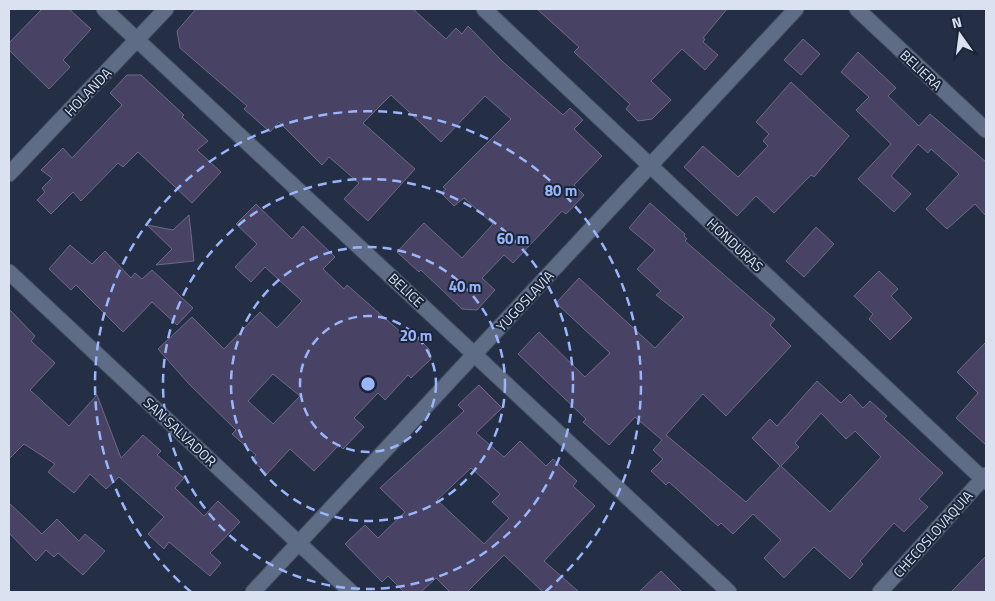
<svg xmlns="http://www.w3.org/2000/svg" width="995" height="601" viewBox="0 0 995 601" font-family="'Titillium Web',sans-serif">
<rect width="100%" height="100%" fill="#242f45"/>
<path fill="#484364" stroke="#6d6a85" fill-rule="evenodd" d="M42,9H69L91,29L63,60L70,67L49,89L9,50V43Z
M196,9H413L446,39L456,28L462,34L468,26L502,61L563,115L570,108L583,120L574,129L602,156L574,185L584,195L566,214L562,211L513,263L504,255L482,278L495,290L477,310L462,309L421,270L419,272L397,252L424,223L462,258L493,224L464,198L454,206L441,193L446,189L443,187L511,119L485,96L441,142L391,95L363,123L415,169L368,221L344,199L359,183L329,157L322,165L279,122L270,132L244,109L247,106L180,48L177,31Z
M537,9H727L703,38L705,39L703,42L718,55L705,70L682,49L651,81L671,100L652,119L638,121L626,109L630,104L574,52L579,47Z
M803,39L820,54L801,75L784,60Z
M858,52L896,88L888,96L919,126L930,114L986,162V216L975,204L947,229L926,209L959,174L931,149L928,153L918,144L891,176L911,194L894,212L858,179L891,144L856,110L869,97L841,72Z
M127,75H141L184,115L182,117L208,141L197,150L221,172L192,203L138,152L123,167L118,163L81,201L73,192L51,214L37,200L45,192L42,188L52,178L41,170L63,148L72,158L122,105L110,93Z
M791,82L849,136L814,177L811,175L774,213L756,196L737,216L684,167L703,146L738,177L768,146L763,141L769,134L756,122Z
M650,203L685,234L684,236L687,239L685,241L775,319L770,325L791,346L726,416L703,394L666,435L746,502L780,466L752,438L770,419L777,426L817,381L841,403L850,394L863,408L870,401L887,416L884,419L943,473L919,499L928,507L904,532L894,523L860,561L863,564L850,579L814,547L784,578L764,558L781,540L753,514L733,534L721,523L718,526L669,482L666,485L651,471L663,459L653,450L662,440L635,417L609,445L583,422L586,419L518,354L539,332L585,377L610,353L556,303L579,278L655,348L684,317L656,295L661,291L637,269L655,250L629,228ZM821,413L846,439L855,431L881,457L830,512L781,466L799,447L795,443Z
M256,204L292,239L303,226L335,257L323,269L344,289L347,285L411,341L416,336L429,349L431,359L411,378L408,375L385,400L378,393L354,418L364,427L343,449L339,445L314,471L290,449L267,474L252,460L256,455L232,434L236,430L189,384L158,349L192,317L224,349L260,312L277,328L302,301L265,267L251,282L235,267L257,244L236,224ZM273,374L300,396L273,424L248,401Z
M189,215L194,261L156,265L172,249L147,225L173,230Z
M816,227L834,244L804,277L786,261Z
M70,245L92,264L105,251L131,278L135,273L142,279L152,270L193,308L177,325L152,302L123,332L76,285L71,290L49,269Z
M879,271L898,289L891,296L912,318L890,340L869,319L873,314L854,296Z
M9,309L35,336L31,341L55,363L30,390L69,426L97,395L121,458L143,435L161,451L157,455L184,478L175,488L204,516L218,501L240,522L210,553L221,563L210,576L169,542L164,549L148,534L164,517L119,477L106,489L90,474L74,493L48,472L55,464L24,444L9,459Z
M986,342V445L956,418L978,393L957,372Z
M479,385L502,408L476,433L504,457L520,441L546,466L553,459L577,481L573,486L595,506L544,561L579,592H543L504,555L467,592H450L436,578L421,592H404L388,576L382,582L345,544L365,525L378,538L405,512L380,488L464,411L458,405ZM471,468L500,494L492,502L509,518L484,544L437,500Z
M9,503L42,534L57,519L79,541L85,534L105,551L83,575L58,553L54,557L46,550L36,561L9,533Z
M986,556V592H951Z
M661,571L682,592H639Z"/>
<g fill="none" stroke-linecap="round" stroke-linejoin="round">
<g stroke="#424c5e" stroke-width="17">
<path id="street" d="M104,9L729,592
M484,9L986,482
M857,9L986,130
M9,174L166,9
M9,272L351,592
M253,592L796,9
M880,592L986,475"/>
</g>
<use href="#street" stroke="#5f6c86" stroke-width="15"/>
</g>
<g fill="none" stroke="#9bb5fd" stroke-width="2.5" stroke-dasharray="9 6">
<circle cx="368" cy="384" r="68"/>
<circle cx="368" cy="384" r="137"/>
<circle cx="368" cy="384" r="205"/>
<path d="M191 592A273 273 0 1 1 545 592"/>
</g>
<g text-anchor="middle" stroke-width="4" stroke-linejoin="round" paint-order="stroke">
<g font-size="14" fill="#dae1f0" stroke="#1a253a">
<text transform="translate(921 70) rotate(43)" y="5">BELIERA</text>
<text transform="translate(88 92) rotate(-46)" y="5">HOLANDA</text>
<text transform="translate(735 245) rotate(43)" y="5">HONDURAS</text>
<text transform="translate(406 290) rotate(43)" y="5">BELICE</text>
<text transform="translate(525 301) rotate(-47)" y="5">YUGOSLAVIA</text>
<text transform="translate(180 432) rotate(43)" y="5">SAN SALVADOR</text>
<text transform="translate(933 534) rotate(-48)" y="5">CHECOSLOVAQUIA</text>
</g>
</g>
<circle cx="368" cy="384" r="8" fill="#9bb5fd" stroke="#1a253a" stroke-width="2.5"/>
<g font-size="15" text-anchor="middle" font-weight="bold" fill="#9bb5fd" stroke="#1a253a" stroke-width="4" stroke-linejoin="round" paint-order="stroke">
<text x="561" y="196">80 m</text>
<text x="513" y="244">60 m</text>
<text x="465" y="292">40 m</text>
<text x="416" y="341">20 m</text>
</g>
<rect width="995" height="601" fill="none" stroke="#dae1f0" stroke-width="20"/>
<g transform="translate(960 35) rotate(346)" stroke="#1a253a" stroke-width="4" paint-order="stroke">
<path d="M0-4L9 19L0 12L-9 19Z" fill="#dae1f0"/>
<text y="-8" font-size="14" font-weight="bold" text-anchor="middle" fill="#dae1f0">N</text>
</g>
</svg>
